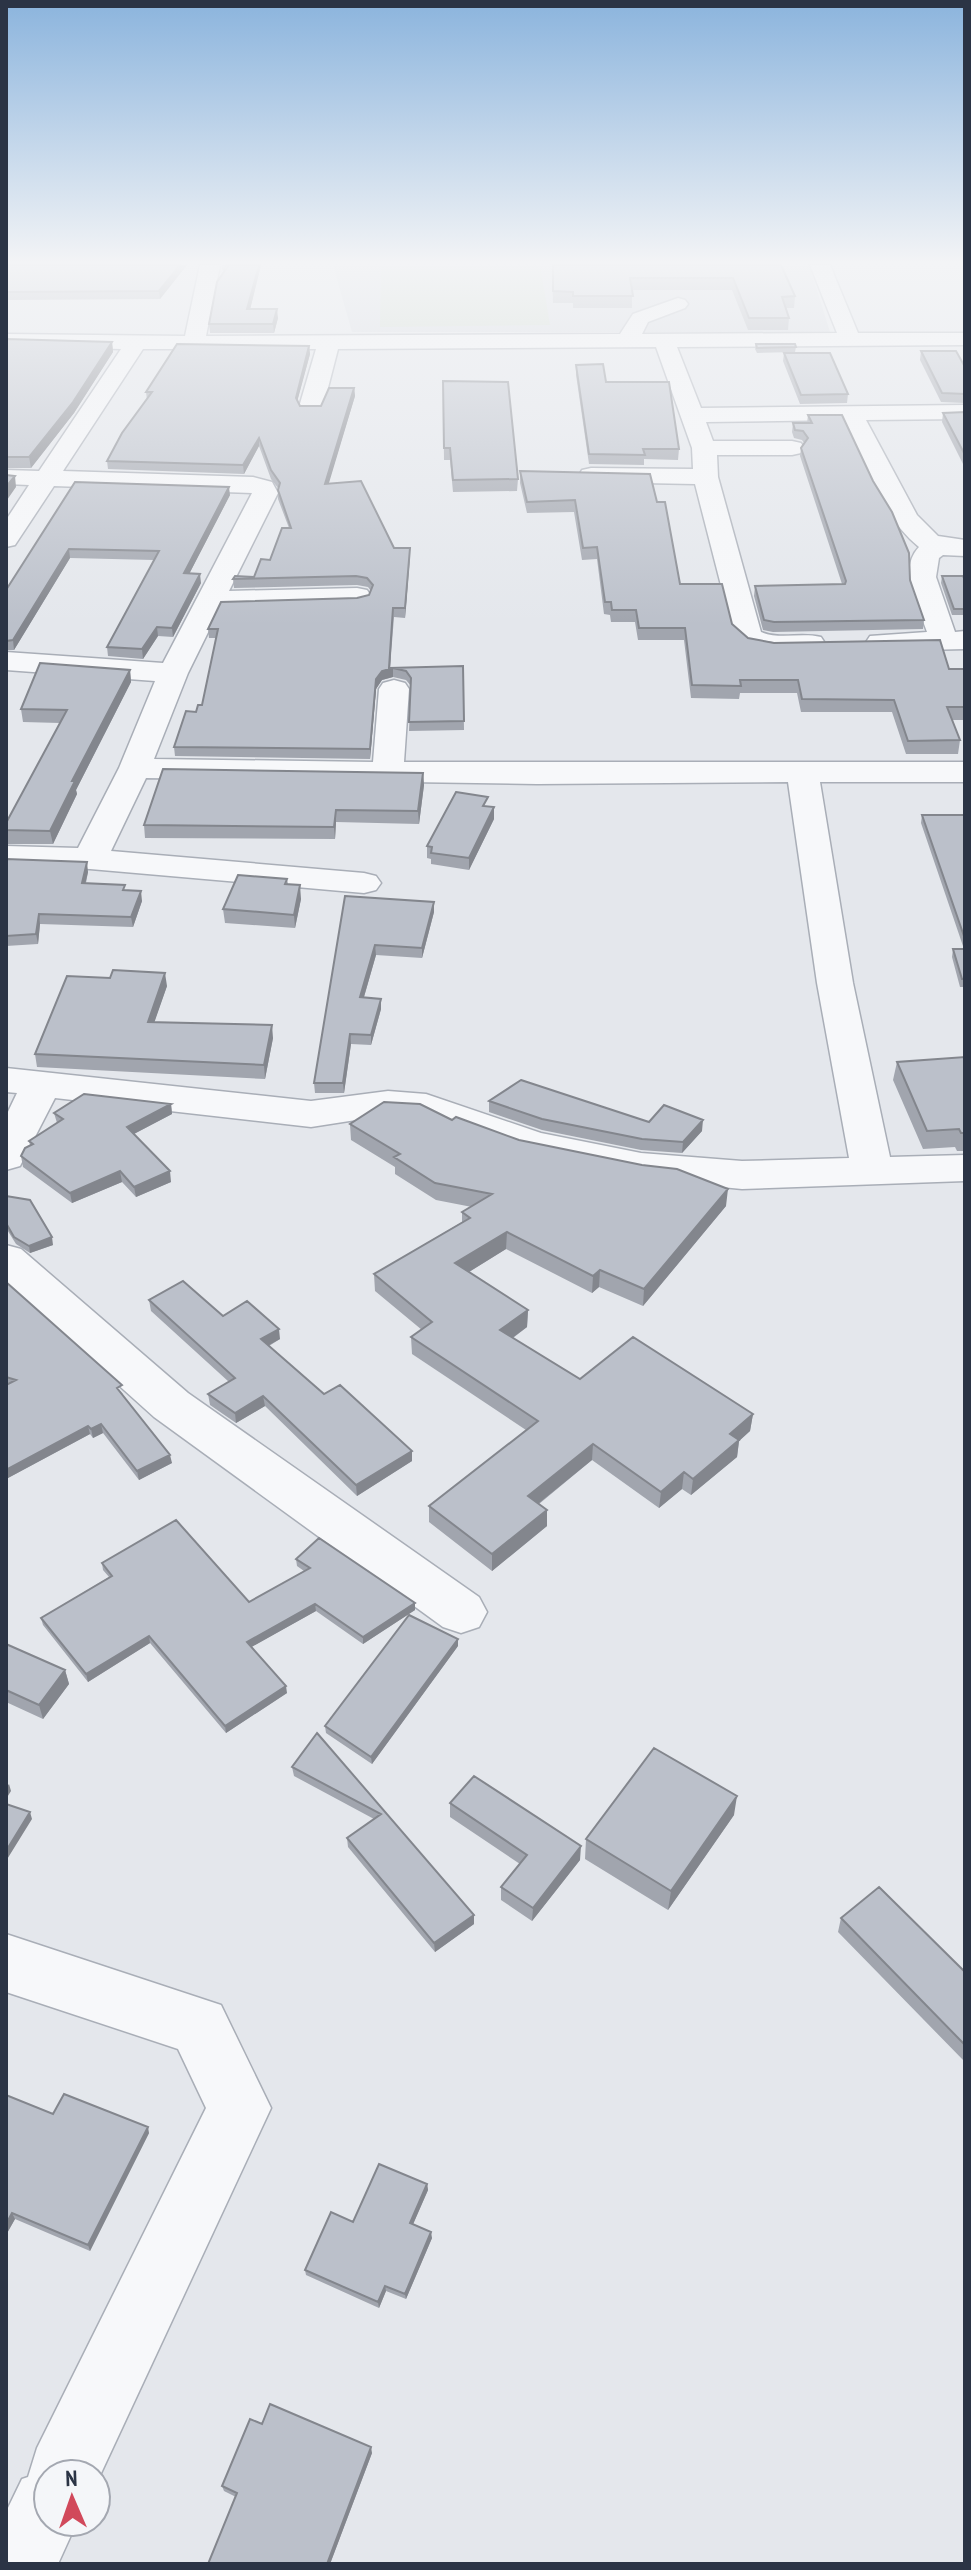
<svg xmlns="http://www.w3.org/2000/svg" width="971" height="2570" viewBox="0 0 971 2570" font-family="'PT Sans Narrow',sans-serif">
<rect width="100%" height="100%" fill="#e4e7ec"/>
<path fill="#d2d6de" d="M333,265H809L830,332H352Z"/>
<path fill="#c9d6c5" d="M540,265L550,325L380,327L381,266Z"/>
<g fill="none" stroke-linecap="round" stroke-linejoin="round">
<g stroke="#a9aeb7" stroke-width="3">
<path id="minor" d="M200,265H220L206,336L620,334L633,314L678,298L685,300L688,304L685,308L648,322L642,334L837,333L810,265H830L858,333H965V345L677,347L701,408L965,405V419L866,420L917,515L938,536L965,540V556L943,555L939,558L936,577L955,632L965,631V649L880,651L870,648L866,642L870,636L927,632C919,607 897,570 919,547C881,516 864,464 843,420L706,422L713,441H792L801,443L804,448L801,453L792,455H717L718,477L761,632C780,640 801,632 821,637L825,643L821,649C794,656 763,656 738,642L734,636L695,484L591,482L582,480L579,475L582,470L591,468L693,469L692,448L656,347L338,349L323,407L319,412H303L299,407L316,349H143L63,471L253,477L272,482L278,493L229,591L357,588L367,590L371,596L367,602L357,604L220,608L188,673L154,759L373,762L379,689L383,683L394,680L405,683L409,689L404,762H965V782H820L853,983L890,1157L965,1155V1181L742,1189L641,1179L519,1154L421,1118L388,1115L311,1127L55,1098L20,1166L6,1170V1116L17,1093L6,1092V1068L311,1101L388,1091L426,1094L541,1133L641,1153L742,1161L849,1158L817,983L788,782L537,784L146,778L111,851L364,873L376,876L381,883L376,890L364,893L90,869L6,866V846L78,848L119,768L155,681L6,670V652L163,663L252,493L54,486L15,545L6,547V520L29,485L6,484V470L39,471L121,349L6,346V334L185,336Z
M6,1245L21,1249L188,1393L479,1597L487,1612L479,1627L461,1633L443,1627L154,1417L6,1284Z
M6,1934L221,2005L271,2108L96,2484V2474H48V2522H77L58,2564H6V2512L22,2479L28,2477L37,2448L206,2108L178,2049L6,1992Z"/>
</g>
<use href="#minor" fill="#f7f8fa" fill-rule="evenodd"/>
</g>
<path fill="#a1a5ae" d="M6,265H187L160,299L6,300Z
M222,265H261L250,309L278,318L274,333H210L209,324L224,272L222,270Z
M552,265H781L795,296L794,308H786L789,318L788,330H748L732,290H632V308H573V303H553Z
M6,339L112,342L113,352L74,413L31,468H6Z
M756,344L796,347L795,352L757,353L755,349Z
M309,346L310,354L297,401L300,406H321L354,388L355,396L328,484L394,548H410L405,618L394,617L390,668L463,666L464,730L409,731L411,686L406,680L393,677L382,680L376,689L370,759L175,756L174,747L196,712L202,705L216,638H209L208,629L357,598L369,595L371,591L368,587L357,585L234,588L233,579L254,577L270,560L289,528L278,499V488L271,479L259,446L244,474L108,469L107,461L147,400L146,392Z
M921,351L965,367V403L941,402L920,360Z
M784,353L848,394L847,403L800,404L783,361Z
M576,365L606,382L679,449L678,460L644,459V465L589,464L576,375Z
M443,381L518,479L517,491L453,492L450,460H444Z
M965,412V468L942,422L943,413Z
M808,415L910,580L924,620L923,629L773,632L763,630L754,596L755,586L842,584L800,456L801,448L804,443L802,440L794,438L792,432L793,423H807Z
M520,471L657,502L680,584L732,624L748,638L949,669H965V720H952L960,740L958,754H906L892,712H801L797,693H740L739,699L691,698L684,640H638L635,622H611L610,615L604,614L597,559L582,560L574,512L527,513L520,483Z
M75,482L230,495L189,574L201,583L173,637L158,636L143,659L108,656L107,647L154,560L70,558L14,650H6V590Z
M942,576L965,580V615H952L941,583Z
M130,670L131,682L76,790L77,794L53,844H6V823L60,723L23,722L21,709Z
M423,773L424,785L419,824L336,822L335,839L145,838L144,825Z
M488,807H494V819L469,870L431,864V859L427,858V846Z
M922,815H965V987H960L952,957L953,949H964L921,823Z
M6,859L88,872L86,883L126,890L142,901L133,927L40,924L38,944L6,946Z
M287,879L288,884L301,899L295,928L225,923L223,909Z
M345,896L434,912L422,958L376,955L364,997L381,999V1009L371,1045L351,1044L344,1093H315L314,1083Z
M110,978L167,986L154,1022L273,1038L265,1079L37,1067L35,1054Z
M965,1057V1151H957L955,1147L923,1149L893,1080L897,1062Z
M489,1101L649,1122L702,1131L682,1153L641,1150L542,1130L489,1112Z
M171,1104L172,1114L134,1134L171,1182L136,1197L122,1182L72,1203L23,1167L21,1156L30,1145L29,1141L57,1123L54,1113Z
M452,1120L726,1206L643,1306L599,1287L592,1293L506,1249L469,1272L528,1310L527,1327L513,1338L580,1379L753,1414L750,1431L739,1441L737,1457L691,1495L682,1489L659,1508L592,1460L539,1504L547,1510V1526L492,1571L429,1522V1506L526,1430L412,1354L411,1337L422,1330L375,1291L374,1274L462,1222V1212L472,1207L436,1200L395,1174V1167L351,1140L350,1124Z
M6,1196L53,1245L30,1253L16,1244L6,1228Z
M6,1282L123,1394H122L172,1463L139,1480L103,1433L93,1438L90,1434L8,1478L6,1475Z
M149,1300L223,1316L280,1339L269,1346L324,1394L412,1451V1461L357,1496L265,1406L236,1423L210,1405L208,1394L229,1382L151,1311Z
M296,1559L415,1610L363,1644L316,1611L251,1647L287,1693L226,1733L150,1643L88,1682L43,1625L41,1618L109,1577L103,1570L102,1563L249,1602L304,1571L297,1566Z
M6,1644L65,1670L69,1684L43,1719L6,1702Z
M458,1646L372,1764L326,1733L325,1726Z
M317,1733L474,1924L435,1952L348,1847L347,1838L374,1819L294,1776L292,1767Z
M450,1803L580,1860L532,1921L501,1900V1887L520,1864L450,1817Z
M734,1815L668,1910L585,1859L586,1839Z
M841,1918L965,1972V2062L838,1932Z
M6,2095L53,2114L149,2133L90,2251L15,2219L6,2235Z
M427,2184L428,2190L413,2224L432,2238L406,2299L386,2291L379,2308L306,2275L305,2270L353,2222Z
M262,2424L372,2453L330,2564H208L236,2497L224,2491L222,2486Z"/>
<path fill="#83868d" d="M180,265H187L160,299L159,291Z
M259,265H261L248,318L247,309Z
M277,309L278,318L274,333L273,324Z
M112,342L113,352L74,413L31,468L29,457Z
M309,346L310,354L296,406V398Z
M354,388L355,396L326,493L325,484Z
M259,438V446L244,474L243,465Z
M15,476L16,487L7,500L6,487Z
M229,487L230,495L185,582L184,573Z
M410,548V557L405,618V608Z
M69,549L70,558L14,650L13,640Z
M200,574L201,583L173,637L172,628Z
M393,608L390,669L393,668V677L382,680L376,689L370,759V749L376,679Z
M157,627L158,636L143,659L142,649Z
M130,670L131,682L76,790L77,794L53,844L50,831L72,781Z
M423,773L424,785L419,824L418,811Z
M494,807V819L469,870V858Z
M336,810V822L335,839L334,827Z
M87,862L88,872L83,893L82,883Z
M300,885L301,899L295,928L294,915Z
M141,891L142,901L133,927L131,917Z
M434,902V912L422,958V948Z
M39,914L40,924L38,944L36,934Z
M375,945L376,955L361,1007L360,997Z
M165,973L167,986L150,1035L148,1022Z
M381,999V1009L371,1045V1035Z
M272,1025L273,1038L265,1079L264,1065Z
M350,1034L351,1044L344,1093L343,1083Z
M171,1104L172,1114L128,1137L127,1127Z
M703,1120L702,1131L682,1153L683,1142Z
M120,1171L122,1182L72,1203L70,1193Z
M170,1171L171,1182L136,1197L134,1187Z
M728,1189L726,1206L643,1306L644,1289Z
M507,1232L506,1249L456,1280L455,1263Z
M52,1237L53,1245L30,1253L29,1246Z
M600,1270L599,1287L592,1293L593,1276Z
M528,1310L527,1327L500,1347V1330Z
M279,1329L280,1339L262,1349L261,1339Z
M263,1396L265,1406L236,1423L235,1413Z
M753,1414L750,1431L739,1441L737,1457L691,1495L693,1479L730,1434Z
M101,1424L103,1433L93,1438L91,1429Z
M88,1426L90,1434L8,1478L6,1470Z
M593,1444L592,1460L528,1512V1496Z
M412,1451V1461L357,1496L356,1485Z
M170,1455L172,1463L139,1480L137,1471Z
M684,1472L682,1489L659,1508L661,1492Z
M547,1510V1526L492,1571V1554Z
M415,1603V1610L363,1644V1637Z
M315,1604L316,1611L248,1649L247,1642Z
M149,1636L150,1643L88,1682L86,1674Z
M458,1639V1646L372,1764L371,1757Z
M65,1670L69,1684L43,1719L39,1705Z
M286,1686L287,1693L226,1733L225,1726Z
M9,1784L11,1791L6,1799V1788Z
M737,1796L734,1815L668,1910L671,1891Z
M30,1812L32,1819L6,1861V1851Z
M581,1846L580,1860L532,1921L533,1908Z
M474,1915V1924L435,1952L434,1943Z
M148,2127L149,2133L90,2251L88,2245Z
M427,2184L428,2190L411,2229L410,2223Z
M12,2213L15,2219L6,2235V2224Z
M431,2232L432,2238L406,2299L405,2294Z
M385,2286L386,2291L379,2308L378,2302Z
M371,2447L372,2453L330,2564H327Z"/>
<path fill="#bbc0ca" stroke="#83868d" stroke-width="2" d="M6,265H180L159,291L6,292Z
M226,265H259L247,309H277L273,324H209L217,282L228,266Z
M553,265H781L795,296L782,297L789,318H749L733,278H630L633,296H573V292L553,291Z
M6,339L112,342L73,402L29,457H6Z
M177,344L309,346L296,398L300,406H321L329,388H354L325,484L361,481L394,548H410L405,608H393L389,668L463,666L464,721L409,722L411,678L406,671L393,668L382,671L376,679L370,749L174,747L186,711L196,712L198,705H202L218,629H208L221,602L357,598L369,595L373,585L367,578L356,576L233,579L235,576L254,577L261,559L270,560L282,528H291L278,490L280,483L271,470L259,438L243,465L107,461L122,433L152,392H146Z
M756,344H795L796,347L757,348Z
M921,351H956L965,367V394L942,393Z
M784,353H830L848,394L801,395Z
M603,364L606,382H669L679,449H643L645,455L589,454L576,365Z
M443,381L508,382L518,479L453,480L450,448H444Z
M965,412V455L943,413Z
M808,415H842L873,481L892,512L909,553L910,580L924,620L774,622L764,620L755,586L845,584L846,581L801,448L808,438L803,431L795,430L793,423H812Z
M520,471L650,474L657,502H665L680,584H722L732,624L748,638L774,643L940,640L949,669H965V707H947L960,740L908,741L894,700L802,699L798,680H740L741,686L692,685L685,628H639L636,610H612L611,602H605L597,547L583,548L575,500L527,502Z
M6,475L15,476L6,487Z
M75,482L229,487L184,573L200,574L172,628L157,627L142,649L107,647L159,551L69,549L13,640L6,641V590Z
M942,576H963L965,580V609H954Z
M40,663L130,670L72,781H75L50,831L6,830V823L67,710L21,709Z
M163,769L423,773L418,811L336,810L334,827L144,825Z
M456,792L488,797L483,806L494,807L469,858L431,853L432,847L427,846Z
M922,815H965V939Z
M6,859L87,862L82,883L125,885L123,890L141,891L131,917L39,914L36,934L6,936Z
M238,875L287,879L285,884L300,885L294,915L223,909Z
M345,896L434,902L422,948L375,945L360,997L381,999L371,1035L350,1034L343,1083H314Z
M953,949H965V979H962Z
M113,970L165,973L148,1022L272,1025L264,1065L35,1054L67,976L110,978Z
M965,1057V1133H961L959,1129L927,1131L897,1062Z
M521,1080L649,1122L664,1105L703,1120L683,1142L642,1139L542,1119L489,1101Z
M84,1094L171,1104L127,1127L170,1171L134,1187L120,1171L70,1193L21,1156L25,1148L33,1144L29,1141L63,1119L54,1113Z
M384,1102L420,1104L452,1120L456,1117L519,1140L642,1165L677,1169L728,1189L644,1289L600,1270L593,1276L507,1232L455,1263L528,1310L500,1330L580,1379L633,1337L753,1414L730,1434L739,1440L693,1479L684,1472L661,1492L593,1444L528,1496L547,1510L492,1554L429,1506L538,1421L411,1337L432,1322L374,1274L470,1218L462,1212L492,1194L435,1183L394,1157L400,1154L350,1124Z
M6,1196L30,1200L52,1237L29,1246L14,1237L6,1223Z
M183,1281L223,1316L247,1301L279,1329L261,1339L324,1394L340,1385L412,1451L356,1485L263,1396L235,1413L208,1394L235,1378L149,1300Z
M6,1282L122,1385L117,1388L170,1455L137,1471L101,1424L91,1429L88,1426L6,1470V1385L16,1380L6,1377Z
M176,1520L249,1602L310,1568L296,1559L319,1538L415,1603L363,1637L315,1604L247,1642L286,1686L225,1726L149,1636L86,1674L41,1618L112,1576L102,1563Z
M409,1615L458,1639L371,1757L325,1726Z
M6,1644L65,1670L39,1705L6,1690Z
M317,1733L474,1915L434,1943L347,1838L381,1814L292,1767Z
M654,1748L737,1796L671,1891L586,1839Z
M474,1776L581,1846L533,1908L501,1887L527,1855L450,1803Z
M6,1804L30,1812L6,1851Z
M879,1887L965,1972V2045L841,1918Z
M64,2094L148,2127L88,2245L12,2213L6,2224V2095L53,2114Z
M379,2164L427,2184L410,2223L431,2232L405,2294L385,2286L378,2302L305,2270L331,2212L353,2222Z
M270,2404L371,2447L327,2564H208L237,2493L222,2486L250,2419L262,2424Z"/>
<linearGradient id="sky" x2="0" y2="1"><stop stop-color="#8bb4dd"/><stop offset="0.42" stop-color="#f3f4f6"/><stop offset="1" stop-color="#f3f4f6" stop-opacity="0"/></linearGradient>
<rect width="971" height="625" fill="url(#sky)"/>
<rect width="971" height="2570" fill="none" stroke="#2b3445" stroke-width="16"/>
<g transform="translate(72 2498) rotate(358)"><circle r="38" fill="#f4f6f9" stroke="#a4a8b1" stroke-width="2"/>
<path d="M0-6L14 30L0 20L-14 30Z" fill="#d1495b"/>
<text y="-12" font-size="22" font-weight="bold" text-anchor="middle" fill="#2b3445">N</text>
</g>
</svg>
